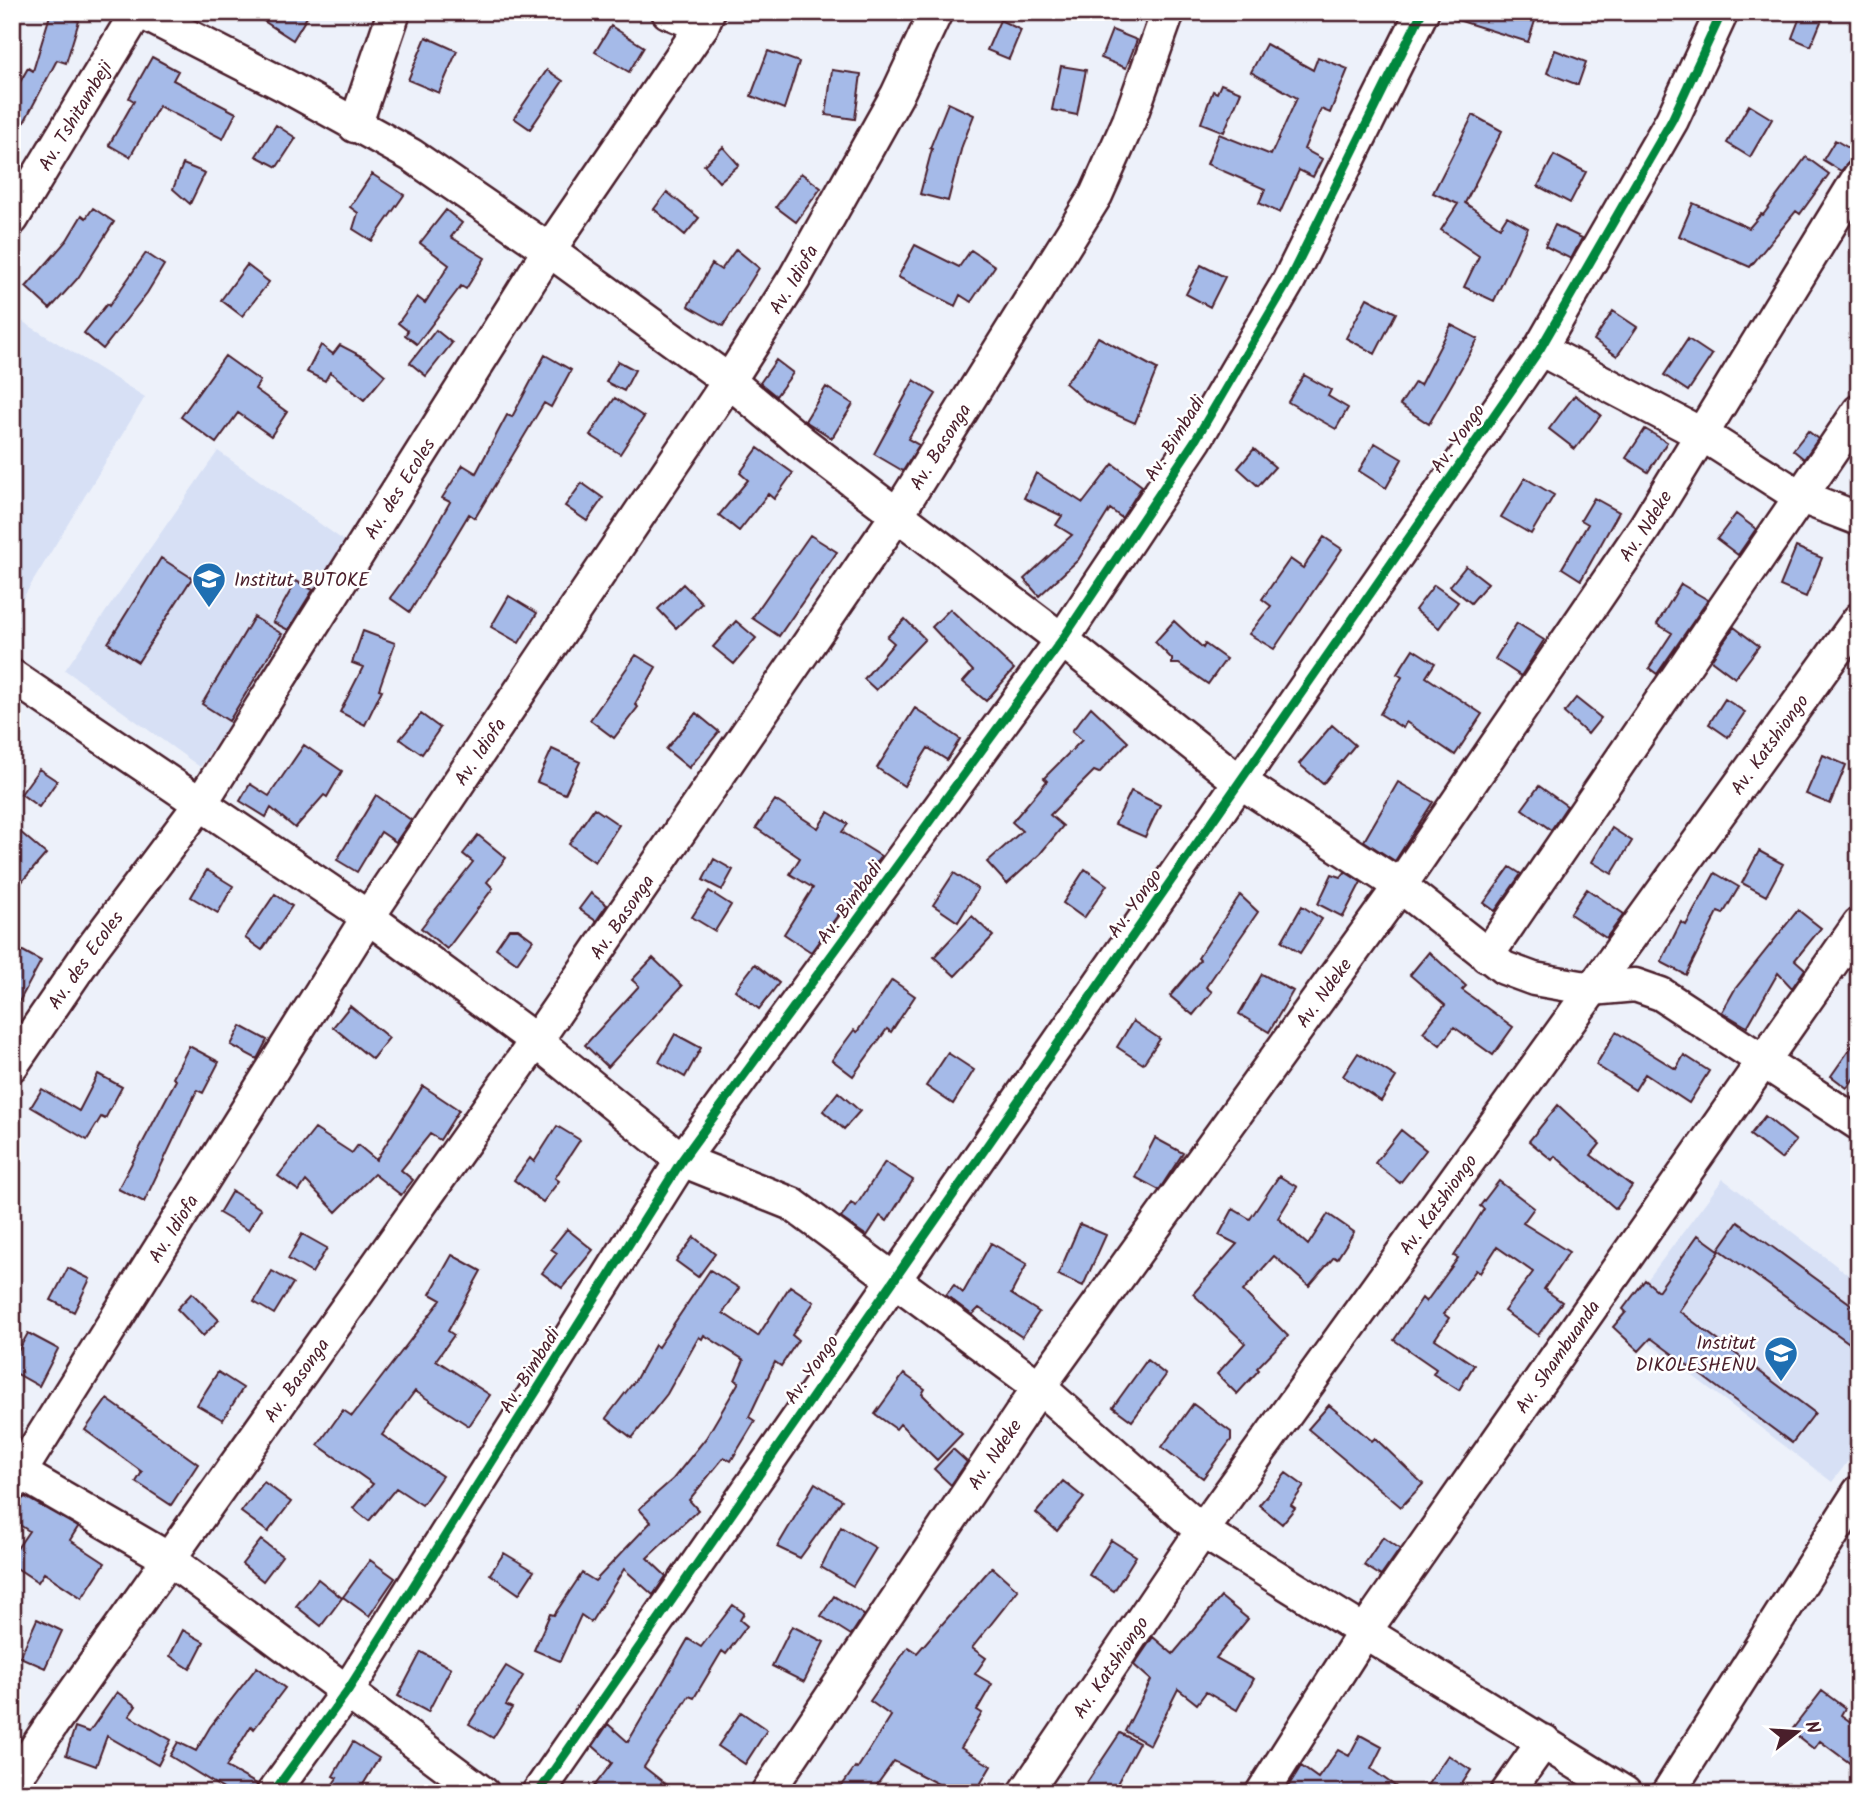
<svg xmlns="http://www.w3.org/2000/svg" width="1871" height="1805" viewBox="0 0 1871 1805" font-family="Kalam,sans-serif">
<rect width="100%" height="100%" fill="#edf1fa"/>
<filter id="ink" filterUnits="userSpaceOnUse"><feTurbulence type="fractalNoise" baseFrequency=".0143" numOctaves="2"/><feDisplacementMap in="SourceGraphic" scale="14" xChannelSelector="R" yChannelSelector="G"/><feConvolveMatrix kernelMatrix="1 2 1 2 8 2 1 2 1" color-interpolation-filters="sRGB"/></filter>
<g filter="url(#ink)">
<path fill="#d7e0f5" d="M12,315L145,397L12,616Z
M218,451L354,548L200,767L65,670Z
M1723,1179L1859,1283V1447L1832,1482L1618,1319Z"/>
<path fill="#a5bae8" stroke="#4a1f2b" stroke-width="2" d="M51,12L79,21L66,63L57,60L12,145V96L28,68L33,71Z
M250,12H310L293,40Z
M1449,12H1538L1528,42L1448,17Z
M1802,12H1825L1811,46L1792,38Z
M1000,20L1021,30L1009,59L987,50Z
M611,26L644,47L629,72L595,52Z
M1112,30L1137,40L1126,68L1101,58Z
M426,37L457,51L439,93L408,80Z
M1266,44L1313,70L1318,57L1348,69L1330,113L1321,109L1304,149L1322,159L1313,177L1299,170L1280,213L1259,203L1265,189L1207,164L1219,134L1271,155L1297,98L1251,72Z
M1555,50L1586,62L1578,85L1547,73Z
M768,51L799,62L784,109L751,96Z
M152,57L178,71L173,80L236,113L223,139L159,106L130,157L109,145L134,101L129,98Z
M1061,66L1086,70L1077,115L1052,110Z
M547,70L563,81L530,129L514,118Z
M832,70L861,74L855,119L826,115Z
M1221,84L1241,92L1224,132L1201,123L1213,91L1217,93Z
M948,103L974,115L962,146L948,201L920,194L932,149L930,148Z
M1749,105L1772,119L1750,157L1727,143Z
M1473,115L1502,131L1465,203L1500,227L1507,216L1528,228L1494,301L1464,287L1479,256L1441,230L1458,204L1433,193Z
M276,125L296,138L277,167L256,156Z
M1835,140L1859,154V159L1850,161L1841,171L1823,160Z
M723,147L739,165L719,182L704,165Z
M1554,155L1586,172L1570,203L1538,186Z
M1806,157L1829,174L1800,214L1796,211L1750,267L1679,236L1693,203L1749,228L1761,214L1763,215Z
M183,164L205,173L190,204L173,189Z
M801,173L821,188L796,222L776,207Z
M372,174L404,195L372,241L353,229L358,213L350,207Z
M667,192L699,218L685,235L654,209Z
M93,208L114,222L78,278L50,309L26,287L67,240L82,215L86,218Z
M446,210L462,223L451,237L485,258L466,289L461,286L417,344L405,335L408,331L398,323L417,297L425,303L449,265L420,243Z
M1555,225L1582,238L1571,259L1545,246Z
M915,245L959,267L971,250L995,266L971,302L960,295L955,306L898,277Z
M736,249L759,268L723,326L688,306L712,264L721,270Z
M146,253L164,265L147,293L103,349L84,333L107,304L109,306Z
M247,265L269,282L242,316L221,300Z
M1201,265L1225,277L1210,307L1186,294Z
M1367,298L1396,313L1375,354L1346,338Z
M1613,311L1637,327L1617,356L1594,340Z
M1451,325L1478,339L1429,424L1400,405L1415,382L1420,385Z
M436,330L452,343L426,376L410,363Z
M1098,337L1157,369L1135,423L1087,402L1065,383L1086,358Z
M1688,339L1712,355L1688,391L1664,375Z
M321,345L333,354L340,345L365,358L385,375L364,400L330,372L325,381L307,372Z
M545,355L571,370L551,407L544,403L475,518L469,514L410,612L390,598L414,565L450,502L442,498L463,465L476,473L507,415L512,417Z
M225,356L260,381L255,389L287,412L271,436L238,413L216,443L181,417Z
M776,360L793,373L776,396L760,383Z
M618,361L635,370L624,391L606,382Z
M1304,375L1331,390L1328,396L1348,408L1336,429L1288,402Z
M914,380L936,394L908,439L919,445L903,471L874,454Z
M826,387L853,404L832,438L805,421Z
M1575,395L1601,415L1575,449L1549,429Z
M615,398L644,417L620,454L590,435Z
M1645,429L1667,442L1648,472L1626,458Z
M1808,431L1818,439L1804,459L1793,450Z
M1375,443L1402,459L1386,488L1359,471Z
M758,448L793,473L774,499L768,494L739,531L719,515L748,480L740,473Z
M1254,449L1275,467L1258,486L1238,468Z
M1113,464L1142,486L1122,518L1110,509L1078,560L1039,596L1024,579L1072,535L1056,525L1062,516L1024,498L1036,473L1083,503Z
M1525,478L1554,495L1531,534L1501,517Z
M582,483L603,498L587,521L565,506Z
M1594,498L1619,512L1581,580L1562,568L1588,524L1581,520Z
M1736,514L1756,529L1738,555L1717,539Z
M810,535L837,552L779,636L752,618Z
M1324,537L1342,549L1274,649L1249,634L1271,606L1262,599L1290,559L1303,568Z
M1796,547L1822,558L1806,597L1780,586Z
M161,558L192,578L138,662L108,643Z
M1466,566L1488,583L1471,603L1450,586Z
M296,581L313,590L288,630L273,622Z
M683,584L702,603L676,628L658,609Z
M1681,584L1708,600L1657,674L1649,668L1672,633L1657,624Z
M1434,585L1458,602L1439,628L1415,610Z
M509,596L537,613L519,643L491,627Z
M950,609L1014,669L986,701L963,682L973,671L932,627Z
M254,617L282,634L229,721L202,704Z
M905,619L925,639L876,690L864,679L894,643L887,637Z
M736,621L756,638L734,664L713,647Z
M1174,621L1203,648L1205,644L1226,659L1208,684L1179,664H1172V659L1155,642Z
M1517,623L1544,640L1521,676L1495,659Z
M1734,627L1759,646L1735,678L1711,660Z
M363,631L395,643L379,689L382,690L365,725L340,712L363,667L352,663Z
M1413,649L1435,663L1426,677L1482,714L1455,755L1406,722L1403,728L1380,714L1402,677L1397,674Z
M636,655L656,667L635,704L638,707L614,738L590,720Z
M1576,698L1601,718L1588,734L1564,713Z
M1725,699L1745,712L1728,737L1709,724Z
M1091,707L1128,742L1099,773L1094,771L1050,815L1063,826L1040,854L1007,884L987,862L1022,831L1012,822L1047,781L1044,778L1082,740L1072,731Z
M915,708L960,739L947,760L928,748L904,786L877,768Z
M696,713L719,732L689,768L666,749Z
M421,714L440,728L422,754L400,739Z
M1332,725L1355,745L1323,784L1299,764Z
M304,745L342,771L327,797L324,795L295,828L271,808L266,817L240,801L250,784L269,796Z
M552,749L580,762L565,794L537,782Z
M1823,755L1846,765L1830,804L1806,794Z
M39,769L57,781L39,807L21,794Z
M1398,782L1433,802L1395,861L1364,841Z
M1539,786L1567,806L1551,830L1522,809Z
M1131,791L1160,805L1145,837L1115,824Z
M376,795L411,820L396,842L381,832L357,872L337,860Z
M775,800L818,828L828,812L848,824L842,832L881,856L811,952L784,934L813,888L790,874L800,858L756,828Z
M594,808L619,825L595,862L569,844Z
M12,825L46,854L12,893Z
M1612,828L1632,841L1612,874L1592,862Z
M478,835L506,858L487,882L493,888L447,949L421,928L473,862L463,854Z
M1759,851L1783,864L1766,896L1742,883Z
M714,859L733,870L722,890L703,880Z
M1510,867L1521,874L1495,911L1484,903Z
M1085,869L1107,885L1084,918L1063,903Z
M207,870L233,886L218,913L191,897Z
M1345,872L1361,882L1343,917L1318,904L1332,874L1341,877Z
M954,873L978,889L958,922L933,905Z
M1715,873L1739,887L1723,914L1718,912L1686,975L1661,962L1681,922L1686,925Z
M1587,889L1624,914L1606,938L1570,914Z
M709,891L731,905L715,931L692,917Z
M591,893L607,905L596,921L579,909Z
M275,894L292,906L262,950L245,938Z
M1240,895L1258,912L1206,987L1212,992L1193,1015L1170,996L1200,960L1198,958Z
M1302,906L1322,919L1300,953L1282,941Z
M1798,910L1821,928L1795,960L1805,969L1792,988L1778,973L1747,1027L1722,1012L1735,989Z
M972,916L993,936L955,976L934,957Z
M509,929H518L533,940L517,963L496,948Z
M21,950L41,961L12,1015V968Z
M1429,952L1466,986L1462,990L1513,1027L1493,1055L1454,1027L1440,1045L1423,1032L1445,1005L1410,975Z
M653,958L682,986L608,1067L585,1045L639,986L632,980Z
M755,964L779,983L759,1009L735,990Z
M1262,974L1293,991L1269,1032L1239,1014Z
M892,980L915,996L891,1032L887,1029L853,1076L832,1060L854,1030L857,1032Z
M350,1006L389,1038L372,1059L333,1027Z
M1133,1021L1160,1039L1143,1064L1117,1047Z
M241,1026L267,1040L257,1059L231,1045Z
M1616,1032L1676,1069L1684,1055L1709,1071L1689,1103L1645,1074L1635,1090L1596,1065Z
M675,1034L701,1048L685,1077L659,1062Z
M1859,1036V1071L1847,1088L1831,1076Z
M189,1046L219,1062L203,1093L197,1090L144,1202L118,1189L176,1080L173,1078Z
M948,1053L974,1070L953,1104L926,1086Z
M1358,1053L1396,1077L1381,1101L1343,1076Z
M98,1074L122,1087L105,1119L101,1117L87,1140L31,1107L42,1089L79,1111Z
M423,1086L459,1110L440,1140L430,1134L401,1170L413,1180L401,1195L374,1174L336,1212L306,1181L299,1191L278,1176L315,1129L352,1153L358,1145L376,1160Z
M838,1092L860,1111L844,1129L823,1111Z
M1558,1105L1600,1144L1591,1155L1632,1186L1616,1209L1555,1156L1552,1160L1529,1141Z
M1765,1116L1796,1141L1781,1159L1750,1135Z
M557,1126L580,1140L555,1178L559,1181L543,1202L514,1180L530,1158L534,1162Z
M1401,1130L1426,1150L1400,1183L1375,1163Z
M1155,1138L1183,1153L1159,1190L1135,1177Z
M885,1162L913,1180L887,1221L880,1216L867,1236L841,1218L851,1203L856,1206Z
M1279,1176L1297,1187L1278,1218L1308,1245L1328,1214L1354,1232L1337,1259L1334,1257L1309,1286L1274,1256L1243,1291L1288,1336L1257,1368L1259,1370L1237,1394L1217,1374L1245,1343L1193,1294L1237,1244L1219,1235L1233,1209L1250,1219Z
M1499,1181L1534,1208L1523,1223L1569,1252L1544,1289L1562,1302L1538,1335L1504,1311L1533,1272L1497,1247L1480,1273L1476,1270L1444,1314L1449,1318L1435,1339L1474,1365L1459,1390L1433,1374L1436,1369L1394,1340L1422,1298L1426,1302L1458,1258L1454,1256L1484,1209L1480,1206Z
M232,1191L261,1209L248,1230L219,1213Z
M1738,1222L1859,1310V1350L1719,1249Z
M1080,1224L1106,1235L1083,1286L1058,1275Z
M567,1229L593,1250L562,1288L542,1273L557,1253L551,1249Z
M302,1234L327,1248L312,1273L288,1259Z
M1698,1235L1720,1251L1679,1311L1815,1413L1792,1443L1651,1338L1639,1351L1613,1327L1626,1312L1623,1309L1645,1280L1658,1291Z
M694,1237L715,1254L698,1277L676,1261Z
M991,1243L1027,1264L1011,1294L1039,1312L1022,1337L979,1308L972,1315L946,1295L954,1285L963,1293Z
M452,1255L481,1271L448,1331L454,1335L436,1360L490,1395L469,1426L415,1391L382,1435L442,1476L422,1505L396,1488L369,1521L353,1508L373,1484L318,1445L343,1410L352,1416L441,1300L430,1294Z
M68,1268L90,1279L74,1312L51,1300Z
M710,1270L739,1288L723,1313L758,1336L790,1286L814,1302L792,1335L798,1340L781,1366L775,1362L749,1417L755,1421L731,1461L724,1457L689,1500L698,1510L647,1558L666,1576L653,1595L624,1569L591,1622L581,1615L560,1661L534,1650L550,1614L554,1615L582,1573L595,1581L651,1522L639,1509L673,1479L706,1438L739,1382L735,1380L744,1360L704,1335L702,1339L699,1337L667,1394L632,1438L606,1418L636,1379L655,1345L658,1347Z
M272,1271L293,1283L274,1314L254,1302Z
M192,1293L219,1320L203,1336L177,1309Z
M28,1333L58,1349L39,1386L12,1371V1362Z
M1147,1360L1166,1375L1132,1421L1113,1407Z
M218,1372L243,1388L223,1420L197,1405Z
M904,1374L925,1389L922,1394L962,1434L937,1460L900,1424L896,1429L875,1414Z
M107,1399L198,1464L171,1505L136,1482L142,1472L85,1430Z
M1193,1404L1231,1432V1440L1203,1478L1162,1447Z
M1329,1405L1372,1441L1375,1438L1423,1484L1401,1507L1308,1429Z
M953,1449L967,1462L951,1485L934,1469Z
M1286,1473L1304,1486L1291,1505L1295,1508L1282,1524L1259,1505Z
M1063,1481L1084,1498L1057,1531L1036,1513Z
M264,1482L291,1502L268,1532L241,1512Z
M815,1483L842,1500L800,1558L777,1547Z
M25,1497L78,1527L70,1540L105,1563L82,1598L44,1573L38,1582L12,1565V1556L29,1531L12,1520V1503Z
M841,1527L876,1548L853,1586L821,1567Z
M1383,1537L1400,1549L1381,1576L1364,1565Z
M261,1540L282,1556L263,1581L242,1564Z
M1111,1540L1136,1556L1114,1591L1089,1575Z
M504,1553L534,1571L519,1594L490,1574Z
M370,1560L395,1578L369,1616L343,1597Z
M992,1567L1018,1590L972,1648L986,1658L975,1674L992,1684L977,1710L982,1713L961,1748L991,1766L975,1793H933L938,1784L894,1761L871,1793H837L855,1767L857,1769L891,1716L870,1701L908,1647L917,1653Z
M318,1579L342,1598L321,1626L296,1606Z
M834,1596L864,1615L851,1635L821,1616Z
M1221,1597L1248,1619L1216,1658L1254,1679L1237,1710L1206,1692L1197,1704L1178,1689L1150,1745L1125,1731L1151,1680L1134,1665L1153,1637L1173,1654Z
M733,1605L744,1613L740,1620L747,1626L726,1654L722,1651L694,1698L689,1696L644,1767L677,1793H589L612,1763L593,1746L608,1724L628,1742L688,1639L701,1647Z
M37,1619L62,1631L45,1668L20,1657Z
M792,1626L824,1642L804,1682L772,1666Z
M183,1630L204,1642L190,1669L170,1656Z
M421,1652L451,1668L428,1712L398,1696Z
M506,1666L523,1676L506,1705L512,1708L493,1738L469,1724Z
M257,1667L285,1688L254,1729L251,1726L226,1767L257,1784L255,1793H230L170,1756L178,1742L196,1751L210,1727Z
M1822,1691L1845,1708L1841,1715L1859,1728V1770L1820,1741L1814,1749L1791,1731Z
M117,1692L136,1706L129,1716L171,1740L158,1765L107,1736L96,1766L66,1755L75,1727L89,1732Z
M741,1712L767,1730L745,1764L718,1746Z
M1120,1733L1139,1743L1112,1793H1080Z
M1360,1735L1382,1747L1371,1769L1405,1793H1284L1301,1766L1318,1778L1338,1750L1349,1756Z
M353,1742L379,1758L358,1793H327L337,1778L333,1776Z
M1448,1755L1471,1770L1456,1793H1422Z"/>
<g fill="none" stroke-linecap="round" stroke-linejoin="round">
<g stroke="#4a1f2b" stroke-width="37">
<g id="minor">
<path d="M141,12L286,86L411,155L549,250L729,381L803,443L1062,640L1239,781L1400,886L1504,968L1534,979L1592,989L1635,985L1661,994L1859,1124"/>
<path d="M668,12L702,26"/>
<path d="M355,126L394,12"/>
<path id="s1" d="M12,219L137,12"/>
<path d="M1540,349L1703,435L1799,496L1859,519"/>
<path d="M12,676L368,917L536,1041L682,1160L792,1204L1039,1387L1202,1531L1625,1793"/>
<path d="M1487,956L1859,411"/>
<path id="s2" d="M12,1065L90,951L201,803L549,250L702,26L708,12"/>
<path d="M12,1468L169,1559L483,1793"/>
<path id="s3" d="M12,1485L368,917L729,381L794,279L897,95L936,12"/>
<path id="s4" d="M12,1784L52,1724L536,1041L897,515L1096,195L1129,121L1168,12"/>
<path d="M273,1793L348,1690L682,1160L1062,640L1196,439L1288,282L1422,12"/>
<path d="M538,1793L1540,349L1672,120L1722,12"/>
<path id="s5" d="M767,1793L1039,1387L1400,886L1645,527L1859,177"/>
<path id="s6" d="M1025,1793L1202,1531L1859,619"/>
<path id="s7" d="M1262,1793L1365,1631L1859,924"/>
<path d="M1507,1793L1544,1741"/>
<path d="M1668,1793L1859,1492"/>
</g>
</g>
<use href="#minor" stroke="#fff" stroke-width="32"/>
<g stroke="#fff" stroke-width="13">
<path id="cycleway" d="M273,1793L348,1690L682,1160L1062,640L1196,439L1288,282L1422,12
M538,1793L1540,349L1672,120L1722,12"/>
</g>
<use href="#cycleway" stroke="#00873e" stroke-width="9"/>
</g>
</g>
<defs>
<g id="school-pin" transform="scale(1.75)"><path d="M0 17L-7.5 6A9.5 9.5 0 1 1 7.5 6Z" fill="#1f6fb2" stroke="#fff"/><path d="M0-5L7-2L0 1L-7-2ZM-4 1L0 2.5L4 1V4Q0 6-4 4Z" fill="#fff"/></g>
</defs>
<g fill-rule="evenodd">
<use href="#school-pin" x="209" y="579"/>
<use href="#school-pin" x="1781" y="1353"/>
</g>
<g text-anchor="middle" stroke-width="5" stroke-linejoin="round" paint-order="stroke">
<g font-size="19" fill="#4a1f2b" stroke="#fff">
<text dy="7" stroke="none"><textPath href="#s1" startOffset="121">Av. Tshitambeji</textPath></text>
<text dy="7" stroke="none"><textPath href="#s3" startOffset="1437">Av. Idiofa</textPath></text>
<text transform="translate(1174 438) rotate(-58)" y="7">Av. Bimbadi</text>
<text transform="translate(1457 438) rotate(-55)" y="7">Av. Yongo</text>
<text dy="7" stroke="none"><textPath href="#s4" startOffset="1628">Av. Basonga</textPath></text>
<text dy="7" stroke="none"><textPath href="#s2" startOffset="695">Av. des Ecoles</textPath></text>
<text dy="7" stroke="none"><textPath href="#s5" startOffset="1542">Av. Ndeke</textPath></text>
<text dy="7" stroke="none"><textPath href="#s6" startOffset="1286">Av. Katshiongo</textPath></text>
<text dy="7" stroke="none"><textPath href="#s3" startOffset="870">Av. Idiofa</textPath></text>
<text transform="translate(849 902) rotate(-54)" y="7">Av. Bimbadi</text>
<text transform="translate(1134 903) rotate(-55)" y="7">Av. Yongo</text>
<text dy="7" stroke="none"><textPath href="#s4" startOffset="1060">Av. Basonga</textPath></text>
<text dy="7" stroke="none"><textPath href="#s2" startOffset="128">Av. des Ecoles</textPath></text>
<text dy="7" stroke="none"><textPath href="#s5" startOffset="975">Av. Ndeke</textPath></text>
<text dy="7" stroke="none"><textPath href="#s6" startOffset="719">Av. Katshiongo</textPath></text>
<text dy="7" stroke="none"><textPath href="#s3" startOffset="303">Av. Idiofa</textPath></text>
<text dy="7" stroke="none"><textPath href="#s7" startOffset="527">Av. Shambuanda</textPath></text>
<text transform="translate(811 1369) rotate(-55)" y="7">Av. Yongo</text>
<text transform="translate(529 1370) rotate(-58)" y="7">Av. Bimbadi</text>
<text dy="7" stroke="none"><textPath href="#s4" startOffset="494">Av. Basonga</textPath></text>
<text dy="7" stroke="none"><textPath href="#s5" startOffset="408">Av. Ndeke</textPath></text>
<text dy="7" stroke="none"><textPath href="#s6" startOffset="152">Av. Katshiongo</textPath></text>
</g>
<g font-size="19" fill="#4a1f2b" stroke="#fff" text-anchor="start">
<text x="234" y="586">Institut BUTOKE</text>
<text x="1756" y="1349" text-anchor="end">Institut<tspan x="1756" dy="22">DIKOLESHENU</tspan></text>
</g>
</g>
<rect width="1871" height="1805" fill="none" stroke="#fff" stroke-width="42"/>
<rect x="21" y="21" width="1829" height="1763" fill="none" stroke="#4a1f2b" stroke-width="2.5" filter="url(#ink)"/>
<g transform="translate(1797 1732) rotate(73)" stroke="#ffffff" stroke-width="5" paint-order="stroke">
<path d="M0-5L12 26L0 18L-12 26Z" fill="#4a1f2b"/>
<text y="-10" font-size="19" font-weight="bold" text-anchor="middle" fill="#4a1f2b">N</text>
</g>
</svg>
